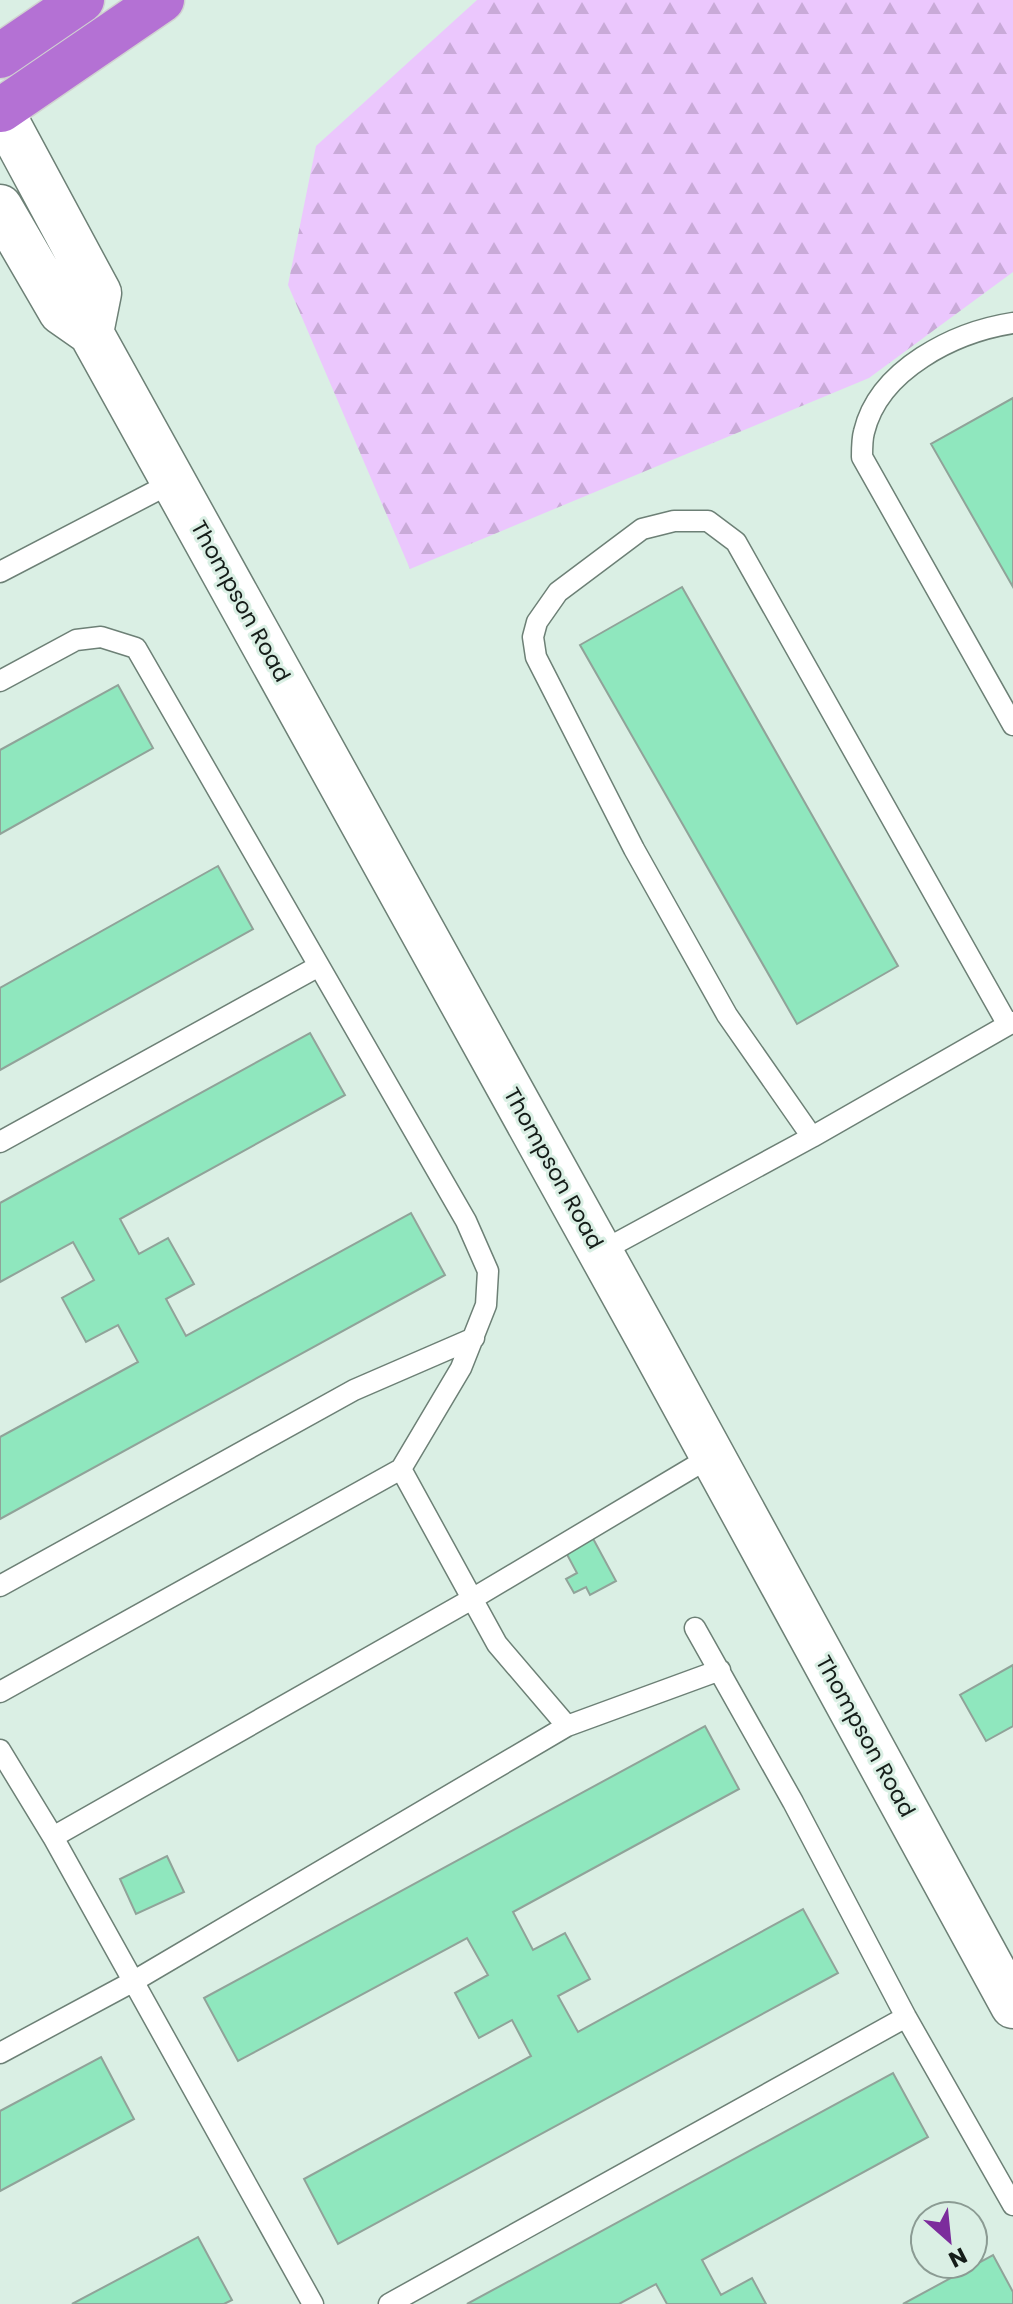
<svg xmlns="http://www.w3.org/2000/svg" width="1013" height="2304" viewBox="0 0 1013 2304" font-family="Poppins,sans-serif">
<defs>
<pattern id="forest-firs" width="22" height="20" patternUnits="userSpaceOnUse" patternTransform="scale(2)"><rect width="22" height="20" fill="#ebc7fd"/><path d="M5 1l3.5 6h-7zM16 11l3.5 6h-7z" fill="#c9aad8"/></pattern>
</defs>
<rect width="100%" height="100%" fill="#daefe4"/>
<path fill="url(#forest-firs)" d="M477,0H1013V272L869,378L410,569L288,285L316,146Z"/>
<path fill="#8fe7be" stroke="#90a399" stroke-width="2" d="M1013,398V587L931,444Z
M682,587L898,966L797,1024L580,645Z
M118,685L153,748L0,834V750Z
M218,866L253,929L0,1070V988Z
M310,1033L345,1095L120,1219L139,1254L168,1238L194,1284L166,1299L186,1336L411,1213L445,1275L0,1519V1437L138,1362L118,1325L86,1342L62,1298L94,1280L73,1242L0,1282V1203Z
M590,1533L616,1581L590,1595L586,1587L574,1593L566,1579L577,1573L563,1547Z
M1013,1665V1726L986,1741L960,1695Z
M705,1726L739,1789L513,1912L533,1950L565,1933L590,1979L558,1996L578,2032L803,1909L838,1973L338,2244L304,2179L531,2056L512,2020L479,2038L455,1993L488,1975L467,1938L238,2061L204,1998Z
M167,1856L184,1892L136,1914L120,1879Z
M101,2057L134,2119L0,2191V2111Z
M893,2073L928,2137L702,2260L721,2295L752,2278L766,2304H667L656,2284L619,2304H467Z
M198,2237L232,2300L224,2304H72Z
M993,2255L1013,2292V2304H903Z"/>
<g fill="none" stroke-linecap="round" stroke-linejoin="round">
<g stroke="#6d8076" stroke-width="23">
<path id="lane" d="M1013,323C955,332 879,369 864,432C862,439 862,449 862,457L1013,725
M0,572L175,481
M0,681L76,640L101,637L136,648L466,1221L488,1271L486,1305L461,1368L401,1469L0,1692
M812,1137L727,1015L634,849L536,657L533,637L537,622L558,592L642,529L674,521H708L736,542L1008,1025
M0,1142L319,966
M600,1252L812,1137L1013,1022
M401,1469L497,1644L567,1726
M0,1586L354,1390L474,1338
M695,1628L793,1802L906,2017L1013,2205
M0,1750L53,1837L313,2304
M53,1837L472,1599L712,1456
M0,2053L134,1981L567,1726L720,1670
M389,2304L906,2017"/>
</g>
<g stroke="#6d8076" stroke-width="47">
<path id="secondary" d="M0,109L99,293L91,333
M0,207L61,312L91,333L649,1340L1013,2006"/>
</g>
<g stroke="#d0d2d1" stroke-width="47">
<path id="highway" d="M0,56L82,0
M1,110L162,0"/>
</g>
<use href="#lane" stroke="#fff" stroke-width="20"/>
<use href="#secondary" stroke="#fff" stroke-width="44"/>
<use href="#highway" stroke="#b471d4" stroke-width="44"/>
</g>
<g text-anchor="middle" stroke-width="6" stroke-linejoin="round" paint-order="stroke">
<g font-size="22" fill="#151d19" stroke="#daefe4">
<text transform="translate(241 601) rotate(61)" y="8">Thompson Road</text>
<text transform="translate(554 1168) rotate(61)" y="8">Thompson Road</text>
<text transform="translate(866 1736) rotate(61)" y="8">Thompson Road</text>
</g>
</g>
<g transform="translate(949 2240) rotate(153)"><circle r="38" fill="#daefe4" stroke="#8b9b93" stroke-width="2"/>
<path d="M0-6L14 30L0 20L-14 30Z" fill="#7c2c9c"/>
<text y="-12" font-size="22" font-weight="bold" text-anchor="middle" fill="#151d19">N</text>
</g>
</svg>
